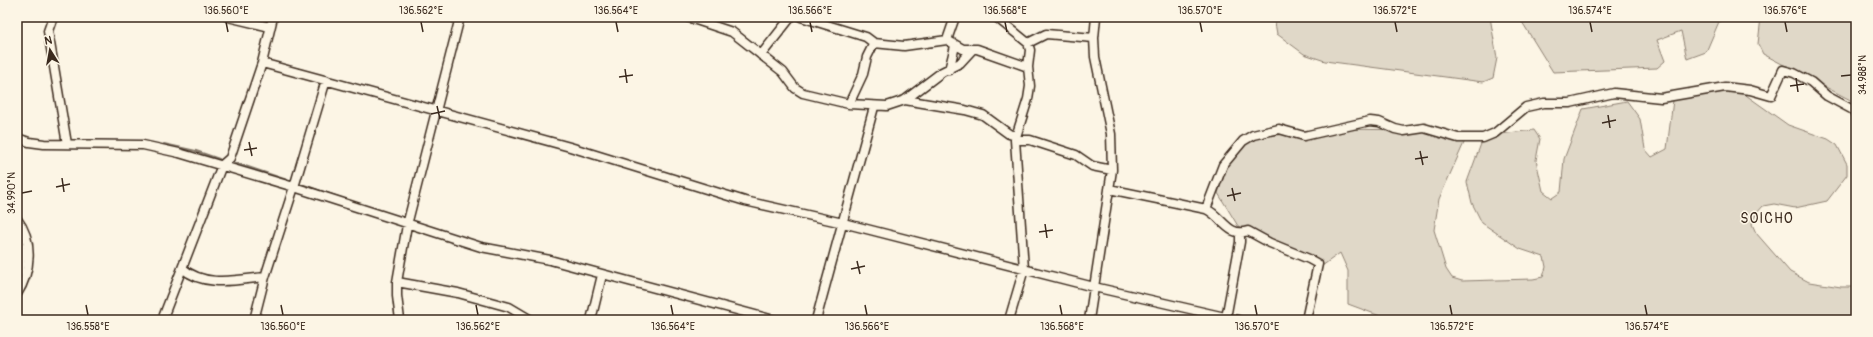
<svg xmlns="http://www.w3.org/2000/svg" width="1873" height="337" viewBox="0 0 1873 337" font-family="Pangolin,sans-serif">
<rect width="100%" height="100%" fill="#fcf5e5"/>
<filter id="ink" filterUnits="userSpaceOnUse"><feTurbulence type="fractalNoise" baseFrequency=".025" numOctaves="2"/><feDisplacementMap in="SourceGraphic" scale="8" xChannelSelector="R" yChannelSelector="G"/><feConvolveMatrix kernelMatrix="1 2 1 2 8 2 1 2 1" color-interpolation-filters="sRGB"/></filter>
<g filter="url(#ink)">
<path fill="#e0d8c8" stroke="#8e8173" d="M1274,17H1490L1497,58L1493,78L1483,82L1325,61L1304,54L1277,34Z
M1519,17H1721L1706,52L1687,59L1681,31L1657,40L1665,61L1657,68L1553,72Z
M1761,17H1856V103L1763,54L1758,44Z
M1700,90L1743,93L1788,125L1828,139L1837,145L1847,164V175L1827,201L1795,208L1774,204L1763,206L1756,214L1752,224L1756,233L1790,272L1809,282L1841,287H1856V320H1774L1765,317L1730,320H1391L1348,304V271L1340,253L1322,266L1268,243L1238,226L1218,193L1232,153L1249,138L1333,129L1422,130L1468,134L1439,199L1434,230L1446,269L1452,278L1462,281L1533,279L1543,277L1546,267L1544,257L1520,249L1482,223L1472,203L1467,182L1482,141L1491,135L1534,130L1540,139L1536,160L1543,191L1552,198L1561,192L1564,159L1583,109L1627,101L1640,119L1645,149L1652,157L1667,149L1673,100L1680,93Z"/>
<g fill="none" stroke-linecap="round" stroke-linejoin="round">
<path stroke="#85796b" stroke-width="2" d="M164,144L196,151L219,159
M232,164H239L287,180
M304,185L356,203
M775,318L785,320"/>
<g stroke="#3b2a1e" stroke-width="11">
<path id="minor" d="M53,17L48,31L67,144
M228,17L270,27
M687,17L732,32L783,72L795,88L803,93L849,104L887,106L905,100L965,110L983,115L1009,134L1016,136
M801,17L866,37L874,43L904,46L947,40L963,49H977L1028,67
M996,17L1028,43L1030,50L1028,67L1030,86L1028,99L1015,140L1024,269L1009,320
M947,40L955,17
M1028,43L1046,34L1094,38
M761,55L791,17
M262,63L570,147L745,201L843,223L1094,287L1238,320
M949,70L955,46
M905,100L942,72L960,63L972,50
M849,104L863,74L867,57L874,43
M17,138L29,142L44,144L143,145L179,153L294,187L481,247L550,260L774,320
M1015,140H1030L1076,155L1092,166L1112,170
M1109,189L1206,209C1222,216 1228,238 1248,231L1270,243L1309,259L1318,264L1306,320
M1206,209L1223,165L1243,141L1253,135L1279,129L1304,136L1370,121L1379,122L1395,129L1404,131L1424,128L1458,138H1483L1495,133L1526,107L1544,103H1570L1614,93L1661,98L1725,87L1750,90L1771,96L1783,70L1794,73L1811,82L1827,96L1853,110L1856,115
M17,219C34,241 31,272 17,294
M182,268C205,288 236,280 265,277
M397,282L458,293L509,307L531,320
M1226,318L1240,242V234
M162,320L222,165L230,158L262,63L273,17
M254,320L265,277L294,187L326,80
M400,320L397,296V282L407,225L460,17
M591,320L602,275
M816,320L874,107
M1089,320L1112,170L1111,134L1095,57L1094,38L1096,17"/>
</g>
<g stroke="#3b2a1e" stroke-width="15">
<path id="highway" d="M17,242L20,253L17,272"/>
</g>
<use href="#minor" stroke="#fcf5e5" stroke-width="8"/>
<use href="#highway" stroke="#fcf5e5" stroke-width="12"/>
</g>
</g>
<path fill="none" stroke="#3b2a1e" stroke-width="1.5" d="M226,22L228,32M421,22L423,32M616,22L618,32M810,22L812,32M1005,22L1007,32M1200,22L1202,32M1395,22L1397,32M1590,22L1592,32M1785,22L1787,32M625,69L627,83M1841,76L1851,75M619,77L633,75M1796,78L1798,92M1790,86L1804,84M437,106L440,119M431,114L445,111M1608,115L1610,128M1602,123L1616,120M249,142L252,156M244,150L257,148M1420,151L1423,165M1415,159L1428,157M62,178L64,192M56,187L70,184M1232,188L1235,201M22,193L32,191M1227,196L1241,193M1045,224L1047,238M1039,232L1053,230M857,261L860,274M851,269L865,266M86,305L88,315M281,305L283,315M476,305L478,315M671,305L673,315M865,305L867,315M1060,305L1062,315M1255,305L1257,315M1450,305L1452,315M1645,305L1647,315"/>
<g text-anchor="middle" stroke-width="3" stroke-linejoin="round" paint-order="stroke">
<g font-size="14" letter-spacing="1" fill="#3b2a1e" stroke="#fcf5e5">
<text x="1767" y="223">SOICHO</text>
</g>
</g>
<rect width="1873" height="337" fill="none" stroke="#fcf5e5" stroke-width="44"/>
<g transform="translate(50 50) rotate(349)" stroke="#fcf5e5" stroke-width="3" paint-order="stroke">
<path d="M0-3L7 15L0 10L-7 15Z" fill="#3b2a1e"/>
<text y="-6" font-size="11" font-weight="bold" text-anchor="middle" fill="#3b2a1e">N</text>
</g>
<rect x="22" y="22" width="1829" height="293" fill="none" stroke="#3b2a1e" stroke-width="1.5"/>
<g font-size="10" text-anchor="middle" fill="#3b2a1e">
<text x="226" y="14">136.560°E</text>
<text x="421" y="14">136.562°E</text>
<text x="616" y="14">136.564°E</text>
<text x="810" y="14">136.566°E</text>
<text x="1005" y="14">136.568°E</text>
<text x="1200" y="14">136.570°E</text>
<text x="1395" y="14">136.572°E</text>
<text x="1590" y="14">136.574°E</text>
<text x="1785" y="14">136.576°E</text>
<text transform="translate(1862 75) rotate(-90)" y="4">34.988°N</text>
<text transform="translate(11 193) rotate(-90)" y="4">34.990°N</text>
<text x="88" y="330">136.558°E</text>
<text x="283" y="330">136.560°E</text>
<text x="478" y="330">136.562°E</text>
<text x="673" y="330">136.564°E</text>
<text x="867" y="330">136.566°E</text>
<text x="1062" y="330">136.568°E</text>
<text x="1257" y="330">136.570°E</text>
<text x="1452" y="330">136.572°E</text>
<text x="1647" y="330">136.574°E</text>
</g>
</svg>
